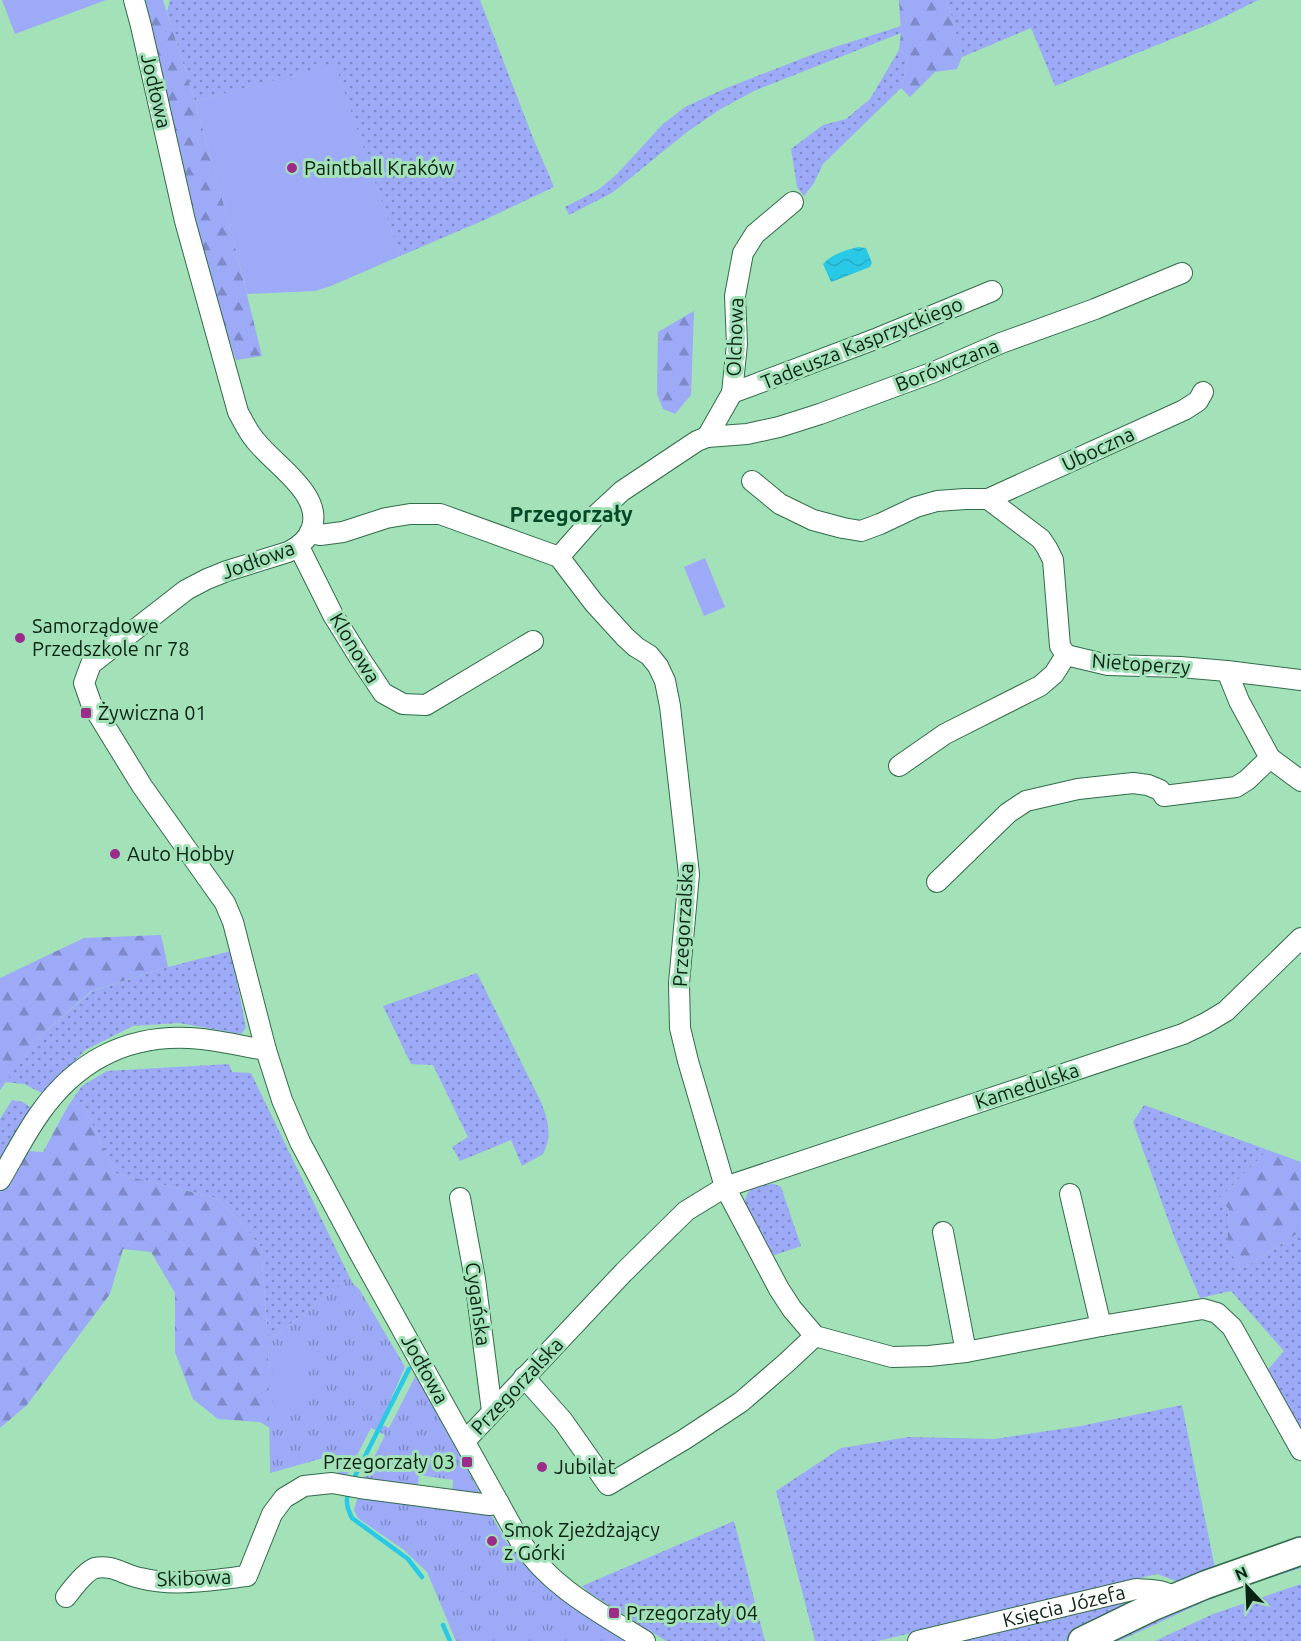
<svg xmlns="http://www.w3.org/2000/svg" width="1301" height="1641" viewBox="0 0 1301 1641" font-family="Ubuntu,sans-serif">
<defs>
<pattern id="grass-dots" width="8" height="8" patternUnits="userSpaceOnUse" patternTransform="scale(1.5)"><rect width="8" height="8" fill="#9caaf7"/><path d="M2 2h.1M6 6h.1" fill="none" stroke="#7d8ac7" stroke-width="1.8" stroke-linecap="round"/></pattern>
<pattern id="forest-firs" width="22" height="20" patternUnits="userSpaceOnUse" patternTransform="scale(1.5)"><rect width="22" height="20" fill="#9caaf7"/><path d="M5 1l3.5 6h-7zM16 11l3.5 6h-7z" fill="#7d8ac7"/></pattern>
<pattern id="park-tufts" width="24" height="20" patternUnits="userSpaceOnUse" patternTransform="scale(1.5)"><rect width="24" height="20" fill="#9caaf7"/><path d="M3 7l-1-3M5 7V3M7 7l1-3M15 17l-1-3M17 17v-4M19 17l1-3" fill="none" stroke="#7d8ac7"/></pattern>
<pattern id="water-waves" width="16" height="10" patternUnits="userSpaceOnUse" patternTransform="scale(1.5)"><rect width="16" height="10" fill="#2ac8e7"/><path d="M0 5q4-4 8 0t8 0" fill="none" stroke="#24acc5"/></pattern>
</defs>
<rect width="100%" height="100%" fill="#a3e1b8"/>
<path fill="url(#grass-dots)" d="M170,0H480L531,133L554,187L482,221L400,256L335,65L195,101L167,12Z
M949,0H1258L1212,23L1055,86L1031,28L962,57L949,6Z
M901,26V33L754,91L719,110L687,132L612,193L569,215L565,207L598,190L617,174L663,124L685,107L724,89L816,53Z
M899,50L908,57L901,88L823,164L814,183L804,196L797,187L791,149L823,125L846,119L870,99Z
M231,951L246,1028L241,1034L179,1023L133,1026L85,1050L44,1094L24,1084L5,1082L37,1039L92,991L168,967Z
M477,973L540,1100C548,1119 553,1135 543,1154L522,1166L511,1140L460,1161L452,1147L468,1137L433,1065L411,1064L383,1006Z
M229,1064L232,1072L251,1073L350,1278L268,1341L261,1247L243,1225L216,1198L115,1173L82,1102L68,1106L82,1086L107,1071Z
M12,1100L23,1102L34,1110L0,1165V1119Z
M1144,1105L1268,1150L1219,1199L1229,1209L1227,1245L1241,1270L1301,1231V1444L1265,1373L1284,1351L1231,1291L1200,1298L1175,1239L1133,1122Z
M774,1184L781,1187L801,1246L769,1257L745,1203C746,1186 760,1185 774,1184Z
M1182,1405L1215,1568L1182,1583L1157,1574L878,1641H815L776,1491L841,1448L909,1437L994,1439L1081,1426Z
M734,1521L765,1641H666L588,1592L582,1586Z
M1301,1560V1568L1257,1582L1206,1601L1119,1641H1103Z
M1301,1584V1641H1155L1213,1614Z
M1136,1596L1139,1600L1064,1641H954Z"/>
<path fill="url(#forest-firs)" d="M141,0H163L195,101L232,234L262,356L236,360L206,273Z
M899,0H949V6L962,57L957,69L935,72L910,97L901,88L908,57L899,50L901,33Z
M694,311L691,395L675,414L663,409L657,394L658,332Z
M161,935L168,967L91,991L37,1039L0,1090V978L84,938Z
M82,1102L115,1173L216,1198L243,1225L261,1247L268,1341L270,1428L260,1422L218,1419L193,1399L175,1352V1293L151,1252L123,1249L110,1294L27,1405L0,1428V1192L29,1151L43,1152L68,1106Z
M1268,1150L1301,1162V1231L1241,1270L1227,1245L1229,1209L1219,1199Z"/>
<path fill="url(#park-tufts)" d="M350,1278L354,1285L359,1289L405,1367L380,1424L389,1428L416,1375L483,1498L452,1496L453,1480L419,1475L417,1491L362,1482L385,1435L371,1428L346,1477L337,1472L334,1455L270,1473L268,1341Z
M359,1493L484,1511L491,1515L507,1543L632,1641H456L427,1572L404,1550L358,1518L354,1510Z"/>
<path fill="#9caaf7" d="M2,0H106L15,34Z
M335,64L400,256L331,286L315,291L247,294L232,234L195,101Z
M705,558L725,607L704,616L684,567Z
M272,1350H308L309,1407L273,1408Z"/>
<path fill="url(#water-waves)" d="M858,247L866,248L872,263L870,267L831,282L823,264C832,254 846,250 858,247Z"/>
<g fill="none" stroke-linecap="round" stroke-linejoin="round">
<path stroke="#2ac8e7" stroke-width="4.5" d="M352,1482L409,1369
M349,1490C345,1500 347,1508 352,1518L408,1559L422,1577
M443,1625L450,1641"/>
<g stroke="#306c49" stroke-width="22">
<g id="street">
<path d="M134,0L141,26L185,221L238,412C243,421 248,432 255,440C270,459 293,474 306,495C321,519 312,541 288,552L227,571L207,579L186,590L91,664L84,683L91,703L142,786L225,903L233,922L266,1050L282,1100L300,1142L360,1254L520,1541C550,1587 599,1612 645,1641"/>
<path d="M732,393L878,338L992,291"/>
<path d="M707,437L732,393L737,344L735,296L743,253L755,234L793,202"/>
<path d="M752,481L780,504L813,520L843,528L861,531L880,524L916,507L937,501L965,499H988L1041,539L1047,548L1053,560L1060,646L1066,655L1108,665L1180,667L1227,671L1301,680"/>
<path d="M988,499L1184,410L1198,401L1203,392"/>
<path d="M310,533L320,535L343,532L386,518L410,514H440L559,557L594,603L625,637L636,647L649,655L658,666L665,681L670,706L689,874L679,983L680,1028L688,1061L725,1187L779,1289L792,1309L815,1336L892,1357L929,1356L966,1352L1101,1326L1203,1309L1217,1313L1232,1327L1301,1450"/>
<path d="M299,547L333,615L359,657L383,693L403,704L426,705L533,641"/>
<path d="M559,557L597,514L622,491L697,441L707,437L747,434L779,427L820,414L934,372L1001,343L1095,309L1182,273"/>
<path d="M1227,671L1239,701L1270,758L1301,781"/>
<path d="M899,766L945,734L1040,686L1054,674L1066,655"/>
<path d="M937,882L1008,813L1026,801L1078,789L1133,783L1148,785L1160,790L1164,796L1236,787L1247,780L1270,758"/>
<path d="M0,1180C13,1158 25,1134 40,1113C76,1062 126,1035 189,1038C215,1039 240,1046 266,1050"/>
<path d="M1070,1194L1101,1326"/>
<path d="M460,1198L475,1279L492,1411"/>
<path d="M943,1232L966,1352"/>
<path d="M524,1377L563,1421L608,1485L685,1439L741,1402L785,1364L815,1336"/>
<path d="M465,1441L624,1272L686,1211L725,1187L1183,1034L1206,1023L1226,1011L1301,938"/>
<path d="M66,1597C72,1589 86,1571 95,1568C111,1564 125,1575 140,1578C175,1587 211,1580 247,1576L272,1514L284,1498L304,1486L332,1483L360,1488L490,1505L499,1503"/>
<path id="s1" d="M918,1641L1136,1589C1151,1590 1163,1589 1175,1598"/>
</g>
</g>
<g stroke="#306c49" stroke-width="30">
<path id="secondary" d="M1082,1641L1152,1607L1205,1585L1301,1551"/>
</g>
<use href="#street" stroke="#fff" stroke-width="20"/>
<use href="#secondary" stroke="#fff" stroke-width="27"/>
</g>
<g fill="#9c2b89" stroke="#a3e1b8" stroke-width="2">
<circle cx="292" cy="168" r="6"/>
<circle cx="20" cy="638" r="6"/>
<rect x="80" y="707" width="12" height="12" rx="3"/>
<circle cx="115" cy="854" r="6"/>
<rect x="461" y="1456" width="12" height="12" rx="3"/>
<circle cx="542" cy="1467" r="6"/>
<circle cx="492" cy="1541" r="6"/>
<rect x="608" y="1607" width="12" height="12" rx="3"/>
</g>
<g text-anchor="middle" stroke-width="6" stroke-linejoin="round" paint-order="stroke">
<g font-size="20" fill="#092214" stroke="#a3e1b8">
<text transform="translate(156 91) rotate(77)" y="7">Jodłowa</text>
<text transform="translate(735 337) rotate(-88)" y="7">Olchowa</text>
<text transform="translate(862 343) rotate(-22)" y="7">Tadeusza Kasprzyckiego</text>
<text transform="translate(947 365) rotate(-22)" y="7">Borówczana</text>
<text transform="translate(1098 449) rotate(-25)" y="7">Uboczna</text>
<text transform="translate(258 560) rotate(-20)" y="7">Jodłowa</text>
<text transform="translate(355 648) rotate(59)" y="7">Klonowa</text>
<text transform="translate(1141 664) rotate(4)" y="7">Nietoperzy</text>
<text transform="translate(683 925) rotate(-87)" y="7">Przegorzalska</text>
<text transform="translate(1027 1086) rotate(-18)" y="7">Kamedulska</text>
<text transform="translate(478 1304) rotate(82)" y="7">Cygańska</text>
<text transform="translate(425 1369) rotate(61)" y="7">Jodłowa</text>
<text transform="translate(517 1386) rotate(-47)" y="7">Przegorzalska</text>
<text transform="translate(194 1578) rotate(-2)" y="7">Skibowa</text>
<text dy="7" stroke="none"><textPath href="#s1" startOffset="150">Księcia Józefa</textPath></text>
</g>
<g font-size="20" fill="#092214" stroke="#a3e1b8" text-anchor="start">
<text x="304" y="175">Paintball Kraków</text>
<text x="32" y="633">Samorządowe<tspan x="32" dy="23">Przedszkole nr 78</tspan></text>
<text x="98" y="720">Żywiczna 01</text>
<text x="127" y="861">Auto Hobby</text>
<text x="455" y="1469" text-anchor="end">Przegorzały 03</text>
<text x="554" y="1474">Jubilat</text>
<text x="504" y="1537">Smok Zjeżdżający<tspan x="504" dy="23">z Górki</tspan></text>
<text x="626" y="1620">Przegorzały 04</text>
</g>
<g font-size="22" font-weight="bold" fill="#034928" stroke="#a3e1b8">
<text x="571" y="522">Przegorzały</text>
</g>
</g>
<g transform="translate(1247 1587) rotate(337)" stroke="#a3e1b8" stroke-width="4.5" paint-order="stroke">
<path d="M0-4.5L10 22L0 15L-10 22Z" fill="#092214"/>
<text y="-9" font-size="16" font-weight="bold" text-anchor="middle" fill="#092214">N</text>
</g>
</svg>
